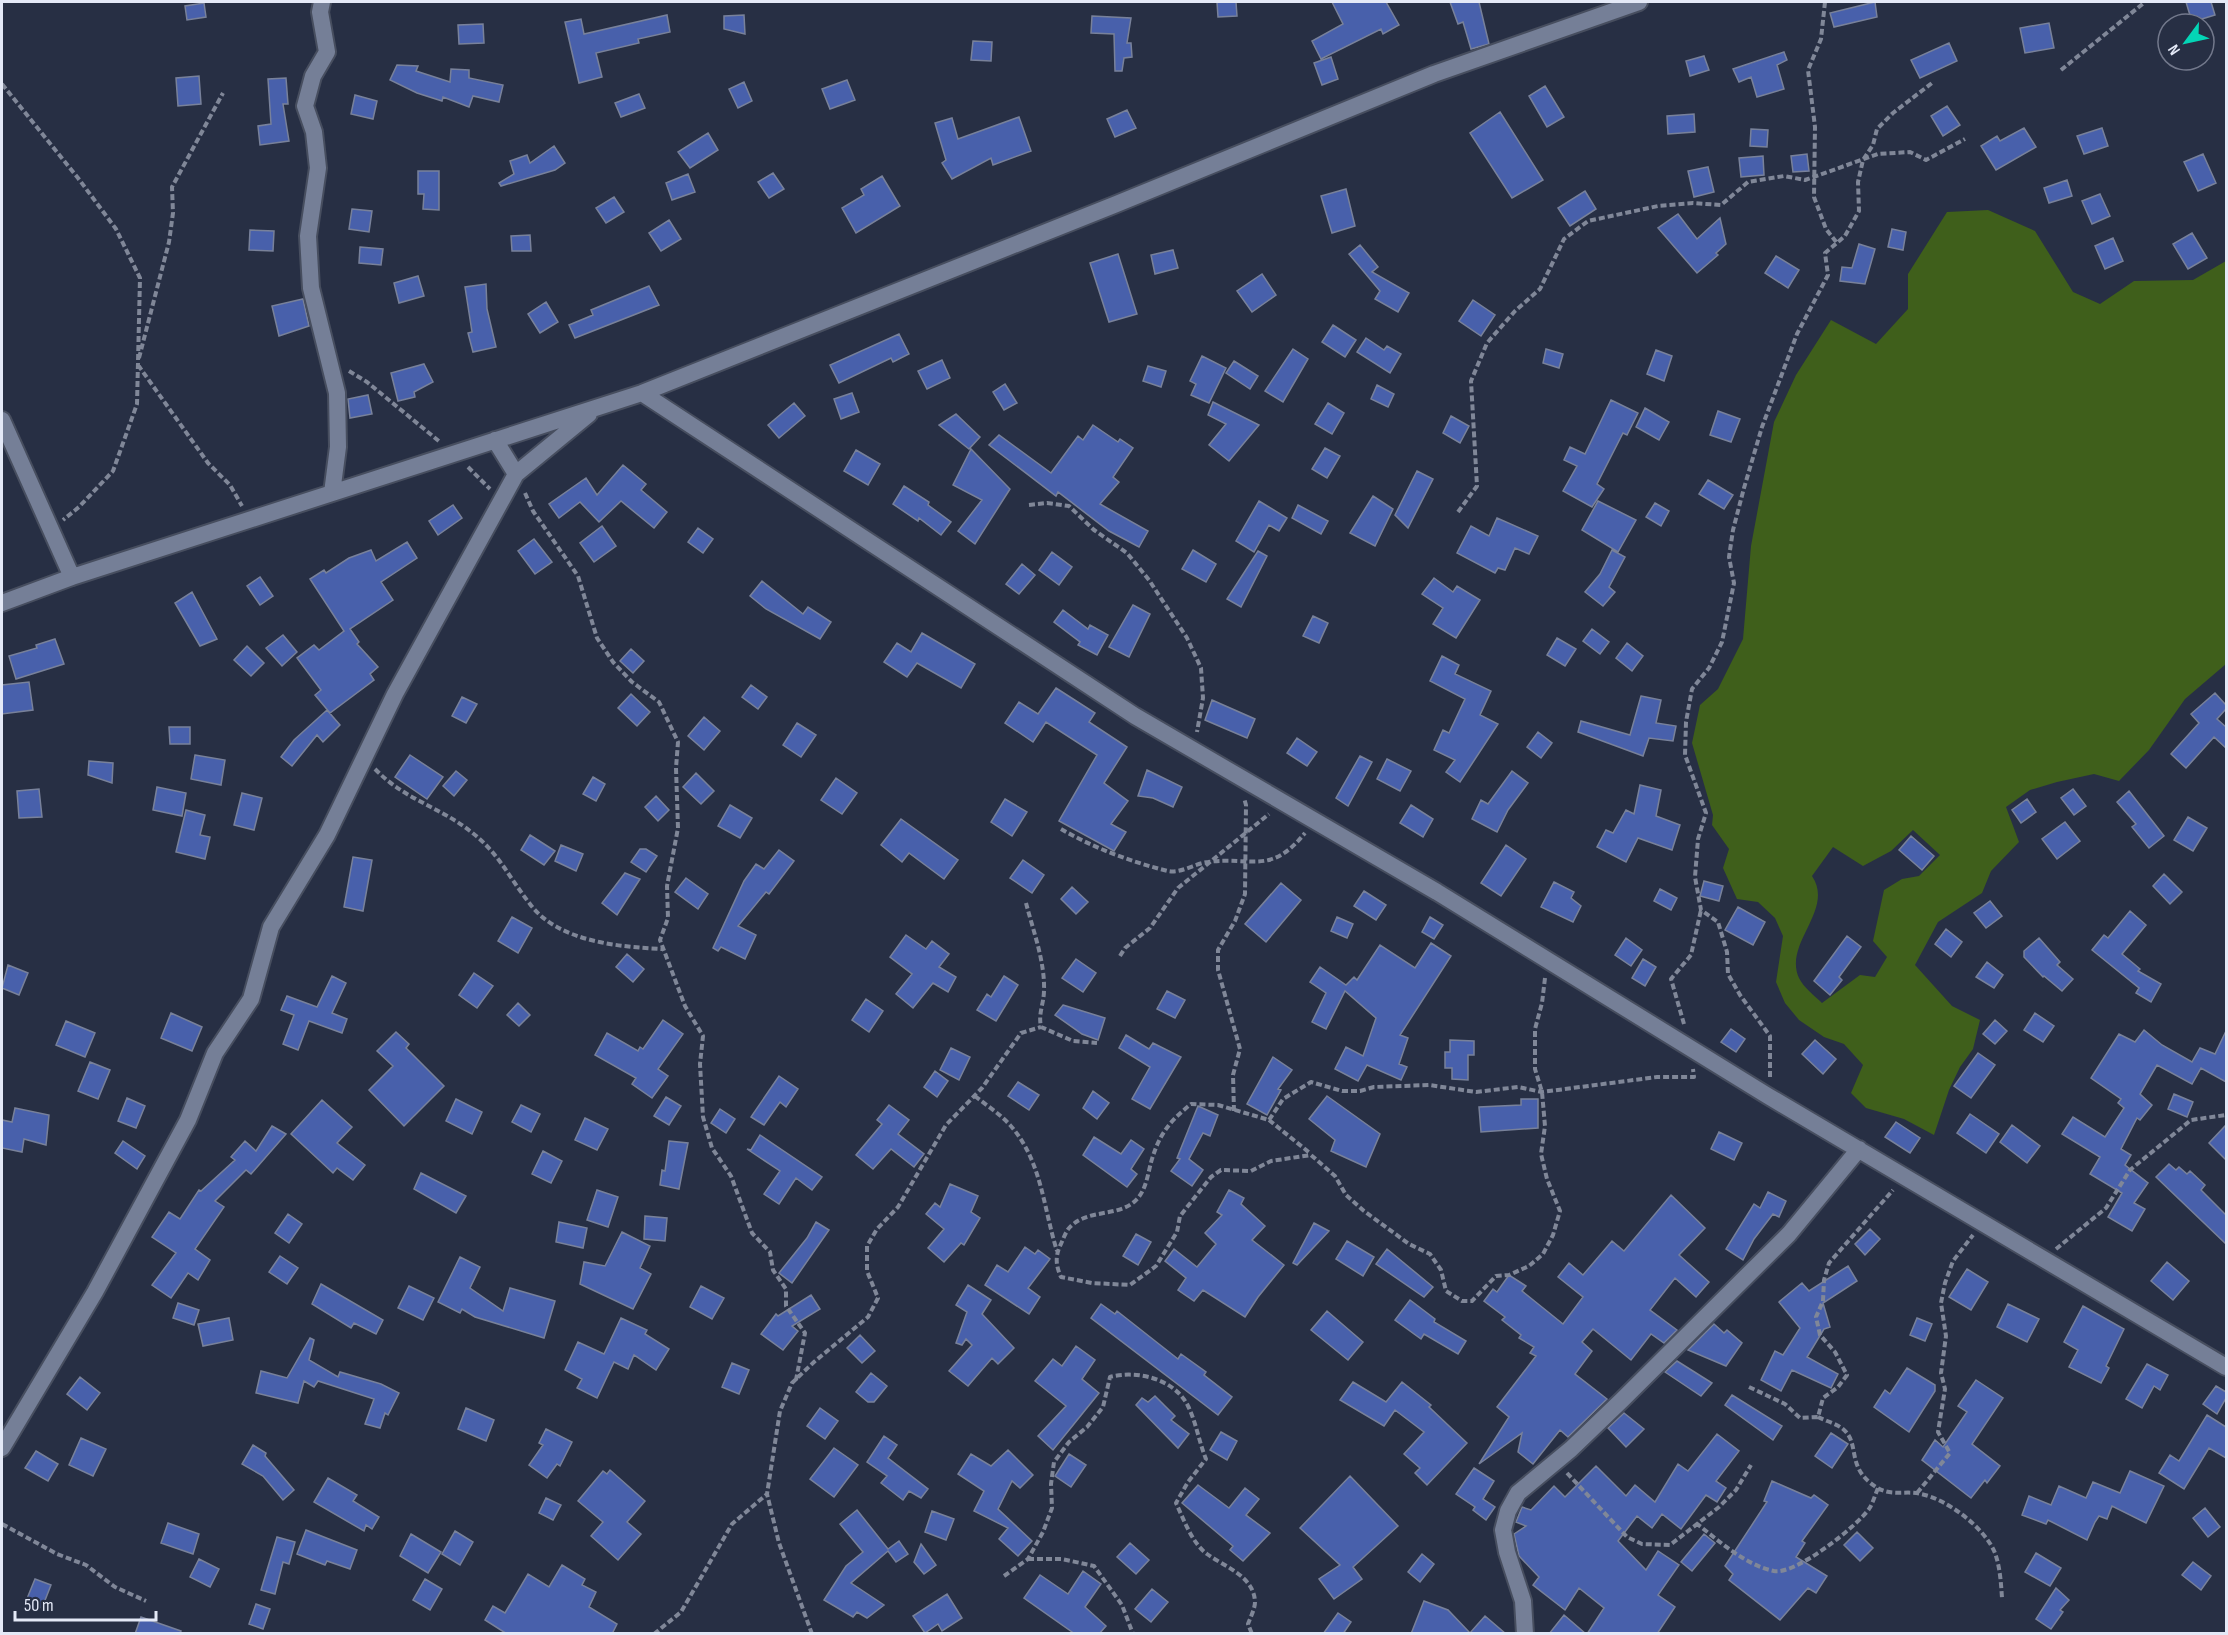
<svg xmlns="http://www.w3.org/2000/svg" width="2228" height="1635" viewBox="0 0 2228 1635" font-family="'Sofia Sans Condensed',sans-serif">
<rect width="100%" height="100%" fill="#272f44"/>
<path fill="#3f5f1b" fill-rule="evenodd" d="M1988,210L2035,231L2073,292L2100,304L2134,281L2193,280L2226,261V664L2185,699L2149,750L2119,781L2094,774L2057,782L2030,790L2006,807L2019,842L1991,871L1982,893L1938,922L1915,965L1952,1006L1980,1020L1973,1049L1960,1067L1949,1090L1934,1135L1904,1119L1866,1108L1851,1093L1863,1065L1844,1044L1824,1037L1799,1020L1785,1003L1776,982L1783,936L1775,918L1758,902L1737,899L1723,868L1729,849L1712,825L1713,815L1692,743L1700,705L1718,689L1743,639L1751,546L1774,422L1796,375L1831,320L1876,344L1908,309V274L1947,212ZM1913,830L1940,855L1919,876L1902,879L1884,890L1873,941L1887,957L1875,977L1860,975L1822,1003C1815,996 1803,987 1799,978C1783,943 1835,910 1812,876L1833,847L1863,866L1891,851Z"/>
<path fill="#4860ab" stroke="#78819a" stroke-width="1.5" d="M1217,2H1236L1237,16L1218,17Z
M1332,2H1386L1399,25L1383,34L1381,29L1321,59L1312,41L1343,24Z
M1450,2H1479L1489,44L1471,49L1463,22L1458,24Z
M1875,2L1877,17L1834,27L1830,13Z
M2186,2H2211L2215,15L2192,22Z
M204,3L206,17L187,20L185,6Z
M667,15L670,32L638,39L639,43L596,53L602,77L579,83L565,22L581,19L584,34Z
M744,15L745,34L724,29V16Z
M1092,16L1131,18L1127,43H1131L1132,57L1124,58L1122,71H1115L1114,34L1091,33Z
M2049,23L2054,48L2025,53L2020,28Z
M483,24L484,43L459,44L458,25Z
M973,41L992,42L991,61L971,60Z
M1949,43L1957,61L1920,78L1911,60Z
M1784,52L1787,60L1777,65L1784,89L1757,97L1751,77L1739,82L1733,69Z
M1704,56L1709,70L1690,76L1686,61Z
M1331,57L1338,79L1322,85L1314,63Z
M397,65L418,66L416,71L450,82L451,69L469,70V78L503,85L499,102L473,96L469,107L443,97L442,101L417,93L390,80Z
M199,76L201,104L178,106L176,78Z
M286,78L288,104H283L289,141L260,145L258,126L271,124L268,79Z
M847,80L855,100L830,109L822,89Z
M744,82L752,101L738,108L729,89Z
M1545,86L1564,117L1547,127L1529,96Z
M639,94L645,108L621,117L615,103Z
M355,95L377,101L373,119L351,114Z
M1947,106L1960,125L1943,136L1931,116Z
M1127,110L1136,128L1115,137L1107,119Z
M1500,112L1543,180L1512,198L1470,133Z
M1694,114L1695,132L1668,134L1667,116Z
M1019,117L1031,151L993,165L991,158L952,179L942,163L946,160L935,123L952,118L958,139Z
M2024,128L2036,147L1996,170L1981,146L1997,136L2000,141Z
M2102,128L2108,146L2084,154L2077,136Z
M1751,129L1768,130L1767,147L1750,146Z
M708,133L718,150L690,168L678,152Z
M554,146L565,163L555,170L501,186L499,183L514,174L510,161L527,155L530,163Z
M1807,154L1809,171L1793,172L1791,156Z
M2203,154L2216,183L2198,191L2184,162Z
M1763,156L1764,175L1741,177L1739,158Z
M1708,167L1714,192L1694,197L1688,171Z
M418,171H439V210L423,209L424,194H418Z
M773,173L784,189L769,198L758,182Z
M688,174L695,192L672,200L666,183Z
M882,176L900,206L856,233L842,208L864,195L861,189Z
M2067,180L2072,196L2049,203L2044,188Z
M1346,189L1355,226L1332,233L1321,196Z
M1585,191L1596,209L1570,226L1558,208Z
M2100,194L2110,216L2092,224L2082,201Z
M614,197L624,212L606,223L596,208Z
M352,209L372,211L369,232L349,229Z
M1678,214L1697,239L1720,218L1726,244L1716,253L1718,255L1697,273L1658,228Z
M669,220L681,239L661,251L649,233Z
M1892,229L1906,232L1903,250L1888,247Z
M250,230L274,231L273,251L249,250Z
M2192,233L2207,258L2188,269L2173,244Z
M530,235L531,251H512L511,236Z
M2113,238L2123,261L2105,269L2095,246Z
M1859,244L1875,249L1865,284L1840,281L1842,267L1852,268Z
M1360,245L1378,267L1372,272L1409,293L1398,312L1375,299L1380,291L1349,254Z
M360,247L383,249L381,265L359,263Z
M1173,250L1178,268L1155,274L1151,255Z
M1118,254L1137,314L1109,322L1090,263Z
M1776,256L1799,270L1788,288L1765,273Z
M1262,274L1276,295L1252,312L1237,291Z
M418,276L424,296L399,303L394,283Z
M486,284L487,309L496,347L473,352L468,333L472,332L465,287Z
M649,286L659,305L575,338L569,325L593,315L591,310Z
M303,299L309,326L279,336L272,306Z
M1473,300L1495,315L1481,336L1459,321Z
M546,302L558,322L540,333L528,314Z
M1333,325L1356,340L1345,357L1322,342Z
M899,334L909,354L893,362L891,358L839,383L830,365Z
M1366,338L1384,350L1387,346L1401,354L1390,373L1357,352Z
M1293,349L1308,359L1283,402L1265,391Z
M1546,349L1563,354L1559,368L1543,363Z
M1656,350L1672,356L1664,381L1647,374Z
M1202,356L1226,368L1209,403L1191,395L1196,384L1190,381Z
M942,360L950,378L927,389L918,371Z
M1234,361L1258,376L1250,389L1226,373Z
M424,364L433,382L414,392L415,397L398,401L391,373Z
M1148,366L1166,371L1161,387L1143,381Z
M1005,384L1017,403L1004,410L993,392Z
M1377,385L1394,394L1388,407L1371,399Z
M852,393L859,412L841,419L834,399Z
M368,395L372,414L350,418L348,399Z
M1611,400L1638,413L1627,435L1623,433L1597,484L1604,489L1592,507L1563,491L1577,466L1564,460L1570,447L1585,454Z
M1213,402L1259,425L1229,461L1209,445L1226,424L1208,415Z
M794,403L805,416L779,438L768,425Z
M1328,403L1344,413L1332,434L1315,424Z
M1645,408L1669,422L1659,440L1636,427Z
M1718,411L1740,419L1731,442L1710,435Z
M956,414L980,437L969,449L939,425Z
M1451,416L1469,426L1460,443L1443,433Z
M1093,425L1118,442L1120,439L1133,448L1113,477L1119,482L1100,504L1148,531L1139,547L1109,531L1058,492L1056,496L989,445L999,435L1051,473L1078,436L1083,440Z
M1325,448L1340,456L1327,478L1312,469Z
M971,449L1010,489L975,544L958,531L982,500L953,485Z
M856,450L880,464L868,485L844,471Z
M623,465L646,484L641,490L667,512L654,528L621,501L599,522L580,502L559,518L549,504L586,478L597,495Z
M1417,471L1433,479L1408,528L1395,515Z
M1708,480L1733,495L1724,509L1699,494Z
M904,486L929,502L928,505L951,522L941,535L919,518L918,521L893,504Z
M1373,496L1393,509L1375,546L1350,533Z
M1259,501L1287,518L1279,531L1269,525L1254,552L1236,541Z
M1598,501L1636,520L1618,552L1582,530Z
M1655,503L1669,511L1661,526L1646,517Z
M453,505L462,518L438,535L429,521Z
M1298,505L1328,521L1321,534L1292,518Z
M1497,518L1538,536L1529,554L1515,548L1505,570L1498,568L1495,573L1457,553L1471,526L1489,536Z
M602,526L616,546L594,562L580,543Z
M698,528L713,539L703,553L688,542Z
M534,539L552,562L535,574L518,551Z
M407,542L417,558L381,582L393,600L350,629L359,642L357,644L378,667L370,674L374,680L330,713L315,695L321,690L297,658L314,645L319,650L344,631L310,579L324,570L326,573L349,558L371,550L376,561Z
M1193,550L1216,564L1206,582L1182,569Z
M1612,550L1625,557L1609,587L1615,592L1603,606L1585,592L1600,574Z
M1258,551L1267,556L1241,607L1227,599Z
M1052,552L1072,567L1059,585L1039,570Z
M1022,564L1035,575L1019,594L1006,584Z
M260,577L273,596L260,605L247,586Z
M1434,578L1453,592L1457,586L1480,600L1456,638L1433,624L1443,608L1422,594Z
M762,581L803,614L808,607L831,622L820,639L766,609L750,596Z
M192,592L217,639L200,646L175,603Z
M1133,605L1150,614L1129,657L1109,647Z
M1063,610L1088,629L1090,625L1108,635L1097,655L1078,645L1080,642L1054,622Z
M1313,616L1328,623L1319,643L1303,636Z
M1592,629L1609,642L1600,654L1583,641Z
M922,633L975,664L961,688L917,663L907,677L884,662L897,643L911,652Z
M283,635L297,652L282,666L266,648Z
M1557,638L1576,649L1565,666L1547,655Z
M55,639L64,664L16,679L9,656L37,648L36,645Z
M1627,643L1643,656L1632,671L1616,658Z
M247,646L264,663L251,676L234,660Z
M631,649L644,661L633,673L620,661Z
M1442,656L1459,665L1455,674L1491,691L1480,715L1498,724L1460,782L1446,772L1455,760L1434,750L1443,730L1449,733L1465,699L1430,681Z
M29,682L33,710L2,714V685Z
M751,685L767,697L758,709L742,697Z
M1056,688L1095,713L1089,722L1127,747L1104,783L1128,801L1111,824L1126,832L1114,851L1059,821L1097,755L1046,722L1033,742L1005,723L1019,702L1038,714Z
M2215,693L2226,705V709L2217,719L2226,727V748L2214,737L2186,768L2171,754L2199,723L2191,714Z
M631,694L650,712L637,726L618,708Z
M1641,696L1661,700L1656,723L1676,726L1673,741L1649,738L1643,756L1578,732L1581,721L1630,735Z
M462,697L477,704L466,723L452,716Z
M1212,700L1255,719L1247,738L1205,720Z
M327,710L340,725L323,742L317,735L292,766L281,757L294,740Z
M704,717L720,731L704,750L688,736Z
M797,723L816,735L801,757L783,745Z
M169,727H190V744H170Z
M1538,732L1552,743L1541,758L1527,747Z
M1297,738L1317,752L1307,766L1287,753Z
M195,755L225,760L221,785L191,779Z
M410,755L443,777L427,799L395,777Z
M1360,756L1372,762L1348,806L1336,798Z
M1387,759L1411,771L1400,791L1377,779Z
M89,761L113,763L112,783L88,775Z
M1147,770L1182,787L1173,807L1153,798L1138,796Z
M456,771L467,780L454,796L443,786Z
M1512,771L1528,783L1508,810L1497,832L1472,819L1481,800L1488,804Z
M696,773L714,791L701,804L683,787Z
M593,777L605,784L596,801L583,794Z
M836,778L857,793L842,814L821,800Z
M1640,785L1661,790L1656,816L1680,825L1672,850L1638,838L1626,862L1597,847L1606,830L1613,833L1626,810L1634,814Z
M157,787L186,793L182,816L153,810Z
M39,789L42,817L19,818L17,791Z
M2073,789L2086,806L2074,815L2061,798Z
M2129,791L2164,836L2149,848L2132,827L2136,824L2117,802Z
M242,793L262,798L254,830L234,825Z
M656,796L669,810L658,821L645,807Z
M1005,799L1027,812L1012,836L991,822Z
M2027,799L2036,812L2021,823L2012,810Z
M730,805L752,818L740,838L718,826Z
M1411,805L1433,819L1423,837L1400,823Z
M186,810L205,815L200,835L210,837L205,859L176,852Z
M2188,817L2207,828L2193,851L2174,840Z
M901,819L958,860L944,879L909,853L902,862L881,845Z
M2065,822L2080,841L2057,859L2042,839Z
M530,835L555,851L544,865L521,850Z
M1911,836L1934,856L1922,870L1899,850Z
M561,845L583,854L576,871L555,861Z
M1506,845L1526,859L1501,896L1481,883Z
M640,849H646L657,856L646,872L631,862Z
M779,850L794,861L769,894L766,892L738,926L756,935L745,959L721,947L718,951L713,948L744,881L756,864L764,869Z
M353,857L372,860L363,911L344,907Z
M1023,860L1044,875L1032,893L1010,878Z
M625,873L640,879L617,915L602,903Z
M2164,874L2182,892L2170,904L2153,886Z
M686,878L708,894L698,909L675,892Z
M1704,881L1723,886L1719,901L1700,896Z
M1554,882L1574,892L1571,898L1581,906L1573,922L1541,907Z
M1281,883L1301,900L1266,942L1245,924Z
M1072,887L1088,902L1076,914L1061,899Z
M1660,889L1677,898L1671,910L1654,901Z
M1364,891L1386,905L1376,920L1354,906Z
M1990,901L2002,916L1986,928L1974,913Z
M1738,907L1765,922L1753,945L1725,930Z
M2130,911L2146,925L2122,954L2140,969L2138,971L2161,984L2151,1002L2136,993L2139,988L2092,950L2104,935L2108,938Z
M512,917L532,928L518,953L498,941Z
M1337,917L1353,924L1347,938L1331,931Z
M1430,917L1443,925L1434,939L1422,932Z
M1946,929L1962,942L1951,957L1935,944Z
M906,935L926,949L932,941L949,954L939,967L956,977L948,992L933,983L913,1008L896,994L912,974L890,957Z
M1847,936L1861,947L1839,977L1842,980L1830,995L1814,981Z
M1626,938L1642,950L1631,966L1615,955Z
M2039,938L2060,962L2057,965L2073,979L2062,991L2044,976L2043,977L2024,957V951Z
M1431,943L1451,956L1400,1035L1408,1038L1399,1064L1407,1067L1401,1080L1367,1065L1358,1081L1335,1069L1346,1047L1363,1056L1376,1018L1345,991L1326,1029L1312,1022L1326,993L1310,982L1320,967L1346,985L1354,977L1357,980L1380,945L1415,968Z
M627,954L644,969L633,982L616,967Z
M1076,959L1096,973L1083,992L1062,978Z
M1643,959L1656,967L1645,986L1632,978Z
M1987,962L2003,975L1994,988L1976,977Z
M8,965L28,973L19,995L2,988Z
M474,973L493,986L477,1008L459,995Z
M332,976L346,983L332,1013L347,1019L342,1033L309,1021L298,1050L283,1044L294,1015L281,1010L287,996L317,1007Z
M1004,976L1018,985L996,1021L977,1010L987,994L991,997Z
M1167,991L1185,1000L1175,1018L1157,1009Z
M866,999L883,1011L869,1032L852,1020Z
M518,1003L530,1015L519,1026L507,1015Z
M1063,1005L1105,1018L1098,1040L1082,1034L1055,1015Z
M171,1013L202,1027L192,1051L161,1038Z
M2035,1013L2054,1026L2043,1042L2024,1030Z
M663,1020L683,1034L658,1069L668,1076L652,1098L632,1084L636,1078L595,1055L607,1033L638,1051L640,1047L643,1049Z
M1995,1020L2007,1031L1995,1044L1983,1034Z
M66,1021L95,1033L85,1057L56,1045Z
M1731,1029L1745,1039L1736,1052L1721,1042Z
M2144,1030L2162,1045L2192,1062L2200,1048L2215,1054L2226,1031V1082L2201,1068L2192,1084L2157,1065L2140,1094L2152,1105L2140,1120L2137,1118L2121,1149L2131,1155L2125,1165L2148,1183L2134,1203L2145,1209L2132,1231L2108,1217L2122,1193L2090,1174L2100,1157L2062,1134L2073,1117L2105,1137L2124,1108L2118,1103L2121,1099L2091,1078L2119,1034L2135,1042Z
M396,1032L409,1044L406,1048L444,1086L404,1126L369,1090L393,1066L377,1051Z
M1126,1035L1149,1049L1153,1043L1181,1057L1150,1109L1132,1099L1150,1067L1119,1048Z
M1450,1040L1474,1041V1055H1468V1080L1452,1079V1068H1445V1052H1450Z
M1815,1040L1836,1059L1823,1074L1802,1054Z
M951,1048L970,1057L959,1080L940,1070Z
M1978,1053L1995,1065L1971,1098L1954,1086Z
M1273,1057L1292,1070L1278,1089L1281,1090L1267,1115L1247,1104Z
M90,1062L110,1070L98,1099L78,1091Z
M935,1071L948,1081L937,1097L924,1087Z
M779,1076L798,1089L786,1107L780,1102L764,1125L751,1117Z
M1018,1082L1039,1095L1029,1110L1008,1096Z
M1093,1091L1109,1103L1097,1119L1083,1108Z
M2174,1094L2193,1102L2187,1117L2168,1109Z
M1327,1096L1380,1134L1366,1167L1331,1151L1335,1140L1309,1119Z
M666,1097L681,1106L669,1125L654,1116Z
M127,1098L145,1106L136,1128L118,1121Z
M456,1099L482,1112L472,1134L446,1121Z
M1521,1099H1538V1128L1481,1132L1479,1107L1521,1105Z
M322,1100L352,1127L337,1143L365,1165L353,1180L337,1168L333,1173L291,1134Z
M521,1105L540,1114L531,1132L512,1122Z
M889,1105L909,1120L898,1134L924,1154L914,1167L891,1149L873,1169L856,1155L882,1124L877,1120Z
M1198,1106L1218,1115L1210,1136L1203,1133L1189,1159L1203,1170L1192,1186L1171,1171L1180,1159L1177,1158Z
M15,1108L49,1115L46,1145L24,1139L22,1152L2,1148V1120L12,1122Z
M720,1109L735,1119L726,1133L711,1123Z
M1970,1114L1999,1134L1986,1153L1957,1133Z
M585,1118L608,1129L597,1150L575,1140Z
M1896,1122L1920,1138L1910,1153L1885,1137Z
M2012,1125L2040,1146L2027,1163L2000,1142Z
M2226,1125V1160L2209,1143Z
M272,1126L286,1134L251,1174L246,1170L215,1201L224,1207L195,1249L210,1260L198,1280L188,1273L171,1298L152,1285L176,1253L152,1237L169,1212L180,1219L199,1190L201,1191L235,1160L231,1157L245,1141L256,1151Z
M1719,1132L1742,1143L1734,1160L1711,1149Z
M760,1135L822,1177L812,1190L796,1178L779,1204L764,1194L780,1171L747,1149L751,1150Z
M1094,1137L1121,1154L1131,1140L1144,1149L1131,1169L1137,1174L1127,1187L1083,1155Z
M123,1141L145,1156L137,1169L115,1153Z
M669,1141L688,1143L679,1189L660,1185L662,1170L665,1171Z
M543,1151L562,1161L551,1183L532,1174Z
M2169,1164L2176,1170L2179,1167L2187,1174L2190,1171L2205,1185L2201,1190L2226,1215V1244L2156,1177Z
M421,1173L466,1196L456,1213L414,1189Z
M950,1184L978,1196L971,1212L980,1218L964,1245L961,1243L944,1262L928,1248L944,1229L926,1214L935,1203L940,1207Z
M597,1190L618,1197L608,1227L587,1220Z
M1229,1190L1244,1198L1241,1204L1265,1226L1252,1240L1284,1265L1258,1297L1245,1317L1203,1290L1194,1301L1178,1290L1186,1278L1165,1261L1174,1249L1197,1267L1216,1244L1205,1233L1222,1215L1217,1212Z
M1768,1192L1786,1201L1779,1217L1773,1214L1754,1239L1743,1260L1726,1249L1754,1204L1760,1208Z
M1671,1195L1705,1228L1679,1255L1709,1282L1696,1297L1675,1278L1650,1310L1677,1330L1664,1343L1651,1334L1631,1360L1593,1329L1582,1342L1592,1351L1575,1374L1607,1399L1568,1437L1560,1430L1533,1464L1518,1452L1522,1433L1479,1464L1509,1417L1497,1407L1536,1356L1530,1353L1534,1347L1519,1338L1521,1335L1502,1320L1505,1317L1484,1301L1493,1289L1497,1292L1509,1275L1526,1286L1522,1291L1563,1324L1583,1297L1558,1277L1569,1263L1583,1275L1612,1241L1624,1251Z
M288,1214L302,1224L289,1243L275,1233Z
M645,1216L667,1218L665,1241L644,1239Z
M559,1222L587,1228L583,1248L556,1242Z
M816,1222L829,1230L792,1283L779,1273L807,1238Z
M1314,1223L1329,1231L1297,1265L1293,1263Z
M1870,1229L1880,1239L1865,1255L1855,1244Z
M622,1232L650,1246L640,1268L651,1274L633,1309L580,1284L584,1262L605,1266Z
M1136,1234L1151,1242L1138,1265L1123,1256Z
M1347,1241L1374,1257L1363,1276L1336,1259Z
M1025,1247L1035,1254L1038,1250L1050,1259L1028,1288L1040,1297L1029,1314L985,1285L997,1265L1008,1272Z
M1387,1249L1433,1287L1424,1297L1376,1264Z
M280,1256L298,1268L287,1284L269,1272Z
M460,1257L480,1267L470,1288L503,1311L510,1288L555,1301L544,1338L475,1317L462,1309L460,1313L438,1302Z
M2167,1262L2189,1281L2173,1300L2151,1281Z
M1848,1266L1857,1281L1823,1303L1830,1327L1824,1329L1807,1357L1838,1374L1831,1388L1792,1370L1781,1391L1761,1380L1775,1351L1783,1355L1800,1328L1779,1302L1802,1283L1809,1291Z
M1967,1269L1988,1282L1971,1310L1949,1297Z
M321,1284L383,1320L376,1334L354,1323L351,1328L312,1304Z
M968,1285L991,1300L982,1314L1014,1348L998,1364L992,1358L968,1386L949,1371L972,1345L966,1339L962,1345L956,1343L967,1312L956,1305Z
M409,1286L434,1298L423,1320L398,1308Z
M701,1286L724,1298L712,1319L690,1307Z
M811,1295L820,1309L792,1326L798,1331L783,1350L761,1334L776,1314L778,1316Z
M1410,1300L1435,1319L1434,1322L1466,1341L1458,1354L1424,1334L1421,1339L1395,1320Z
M178,1303L199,1310L194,1325L173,1318Z
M1101,1304L1115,1314L1117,1311L1178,1359L1181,1354L1206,1372L1204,1375L1232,1397L1218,1415L1091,1318Z
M2008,1304L2039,1319L2027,1342L1997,1327Z
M2083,1306L2124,1329L2106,1366L2109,1368L2101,1383L2069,1367L2078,1350L2064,1342Z
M1327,1311L1363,1342L1348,1360L1311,1330Z
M229,1318L233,1340L203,1346L198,1324Z
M621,1318L647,1330L645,1334L669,1349L656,1370L634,1355L628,1369L614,1362L597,1398L577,1388L582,1379L565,1370L578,1342L604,1354Z
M1917,1318L1932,1324L1925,1341L1910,1335Z
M1714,1324L1724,1333L1727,1330L1742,1343L1726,1366L1688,1350Z
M860,1335L875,1351L862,1363L847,1348Z
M310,1338L314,1340L309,1360L338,1377L340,1372L381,1384L399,1393L388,1415L385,1413L380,1428L365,1424L374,1399L318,1381L314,1387L304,1381L298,1403L256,1393L261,1371L287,1378Z
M1076,1346L1095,1360L1082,1379L1099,1393L1053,1450L1038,1436L1066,1406L1035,1381L1053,1359L1062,1366Z
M1677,1361L1712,1383L1701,1396L1665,1372Z
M732,1363L749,1370L739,1394L722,1387Z
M2147,1364L2168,1375L2160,1390L2154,1386L2142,1408L2126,1399Z
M1907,1368L1935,1385V1391L1909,1432L1874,1407L1885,1390L1890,1394Z
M871,1373L887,1386L874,1402H868L856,1392Z
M80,1377L100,1393L87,1410L67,1394Z
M1976,1380L2003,1398L1972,1444L2000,1466L1987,1483L1985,1480L1971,1498L1922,1460L1935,1440L1943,1447L1967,1412L1958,1406Z
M1353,1382L1386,1402L1402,1382L1431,1405L1429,1407L1467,1443L1427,1485L1415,1473L1420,1468L1404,1454L1424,1432L1395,1410L1384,1426L1340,1400Z
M2216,1386L2226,1392V1398L2217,1414L2203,1404Z
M1732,1395L1782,1426L1773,1440L1725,1405Z
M1155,1396L1175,1416L1171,1420L1189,1434L1178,1448L1136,1405L1142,1398L1148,1402Z
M466,1408L494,1420L486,1441L458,1429Z
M820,1408L838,1421L825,1439L807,1426Z
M1624,1413L1644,1429L1626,1447L1608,1428Z
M2207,1415L2226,1427V1458L2209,1448L2184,1489L2159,1473L2170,1455L2179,1461Z
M546,1429L572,1442L560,1466L557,1464L547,1478L529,1465L543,1445L539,1443Z
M1221,1432L1237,1441L1227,1460L1210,1450Z
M1831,1433L1848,1444L1832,1468L1815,1456Z
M1717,1434L1739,1451L1716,1481L1726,1488L1717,1502L1706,1495L1681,1529L1662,1514L1652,1528L1637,1516L1618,1541L1646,1570L1658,1551L1679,1565L1658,1595L1675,1607L1657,1634H1587L1604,1608L1579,1588L1565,1610L1533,1585L1539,1577L1519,1556L1514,1534L1526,1526L1516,1522L1522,1507L1531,1510L1554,1486L1565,1497L1596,1466L1626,1496L1635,1485L1655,1502L1678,1464L1688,1471Z
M884,1436L897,1445L888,1458L928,1489L921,1498L909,1491L903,1500L881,1483L887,1476L867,1462Z
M81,1438L106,1449L93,1476L69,1465Z
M253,1445L266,1453L265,1456L294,1490L283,1500L263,1476L242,1464Z
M834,1448L858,1465L834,1497L810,1479Z
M1008,1450L1033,1475L1020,1488L1012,1481L998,1509L1032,1541L1018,1556L999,1539L1008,1528L974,1511L984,1491L958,1474L971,1454L991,1466Z
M36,1451L58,1464L48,1481L25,1468Z
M1069,1454L1086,1465L1071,1487L1055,1476Z
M1474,1468L1494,1481L1483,1499L1495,1507L1486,1520L1473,1510L1475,1507L1456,1494Z
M610,1470L645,1501L627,1522L641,1534L618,1560L591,1536L603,1522L578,1501L603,1471L607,1474Z
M2130,1471L2164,1486L2146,1523L2112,1506L2107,1519L2099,1516L2095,1522L2087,1540L2048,1520L2046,1524L2022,1515L2029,1496L2051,1505L2059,1486L2086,1498L2093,1482L2120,1493Z
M1350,1476L1398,1526L1353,1567L1362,1579L1334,1599L1319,1579L1340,1565L1300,1528Z
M328,1478L357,1495L353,1501L379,1517L372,1529L366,1525L364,1531L314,1502Z
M1772,1481L1811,1498L1814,1495L1828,1505L1802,1541L1805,1543L1796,1557L1827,1576L1816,1593L1808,1588L1780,1620L1729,1580L1733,1574L1725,1566L1767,1502L1764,1501Z
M1198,1485L1229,1508L1245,1488L1259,1499L1246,1515L1270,1533L1243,1561L1230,1550L1233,1546L1182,1503Z
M546,1498L561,1505L553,1520L539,1513Z
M2205,1508L2220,1527L2208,1537L2193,1518Z
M857,1510L888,1549L899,1541L908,1554L896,1562L888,1551L851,1583L884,1605L867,1618L857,1612L853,1617L824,1600L846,1566L863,1552L840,1524Z
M932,1511L954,1519L946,1540L925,1532Z
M168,1523L199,1534L193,1554L161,1543Z
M306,1530L357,1550L350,1569L327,1561L325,1565L297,1554Z
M455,1531L473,1542L460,1565L442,1554Z
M1857,1532L1873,1548L1860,1561L1844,1545Z
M411,1534L441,1552L428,1573L400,1556Z
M1704,1534L1715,1543L1692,1571L1681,1562Z
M277,1537L295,1542L289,1564L283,1562L275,1594L261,1590Z
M1130,1543L1149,1560L1136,1574L1117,1557Z
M921,1544L936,1565L924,1574L914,1562Z
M2036,1553L2061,1568L2050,1586L2025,1572Z
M1422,1554L1434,1564L1420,1582L1408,1572Z
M199,1559L219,1569L210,1587L190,1577Z
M2193,1562L2211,1576L2201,1590L2182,1575Z
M562,1565L585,1579L582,1585L596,1592L589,1607L617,1624L612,1634H507L485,1620L493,1606L505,1613L528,1574L549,1587Z
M1083,1571L1101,1584L1085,1607L1106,1626L1099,1634H1075L1024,1598L1040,1575L1068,1594Z
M35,1579L51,1585L42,1608L26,1601Z
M425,1579L442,1589L430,1610L413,1600Z
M2056,1588L2069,1600L2060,1610L2063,1612L2051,1629L2036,1619Z
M1152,1589L1168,1602L1151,1622L1135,1609Z
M947,1594L962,1618L942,1631L938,1624L925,1633L913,1616Z
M1424,1601L1448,1610L1470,1633L1485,1616L1506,1634H1411Z
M256,1604L270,1609L263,1629L249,1624Z
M1338,1613L1351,1622L1343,1634H1323Z
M1564,1615L1586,1634H1549Z
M141,1617L181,1631L180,1634H135Z"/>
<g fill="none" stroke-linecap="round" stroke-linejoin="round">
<g stroke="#474e5f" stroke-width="20">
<path id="street" d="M322,2L320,12L327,52L313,76L305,106L314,132L318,168L308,236L311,288L337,393L338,447L332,493
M642,393L1135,716L1437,892L1768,1096L2226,1367
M2,420L72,577
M495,440L516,474
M2,603L72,577L642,393L1114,205L1434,74L1639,2
M2,1448L95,1292L188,1120L215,1053L251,999L271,927L327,835L395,694L516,474L589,414
M1525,1634L1523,1601L1507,1552L1503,1530L1508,1511L1518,1493L1571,1449L1622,1400L1789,1234L1859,1149"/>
</g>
<path stroke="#808798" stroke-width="4" stroke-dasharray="6 3" stroke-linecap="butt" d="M1825,2L1821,39L1808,70L1815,127L1814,197L1826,229L1837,243
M2061,70L2145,2
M2,84L78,178L116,229L140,278L137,404L113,471L79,507L63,520
M139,358L169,242L173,213L172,187L223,93
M138,365L208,463L230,485L242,506
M349,371L367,382L440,442
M468,467L490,489
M525,493L533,511L578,576L597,638L613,662L632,682L659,702L678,742L676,768L678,828L667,886L668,918L660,940L685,1006L703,1036L700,1064L703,1117L712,1148L731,1176L752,1233L770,1252L773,1270L786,1289V1306L805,1333L796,1380
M1029,505L1047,503L1069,506L1094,530L1127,553L1149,580L1187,638L1201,668L1203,698L1197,732
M1458,512L1477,486L1471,381L1487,343L1515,311L1540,289L1564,239L1588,221L1658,206L1693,203L1721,205L1748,182L1784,176L1805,180L1878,154L1910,152L1926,160L1965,139
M375,769C405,800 438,806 470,831C499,853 508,876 530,904C558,942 620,947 663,949
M1061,829C1094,848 1131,862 1168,871C1180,874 1196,863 1208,862C1252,856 1270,876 1305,833
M1026,903C1033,930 1045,962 1044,990C1044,1004 1038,1013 1041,1027L1073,1041L1097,1043
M1120,956L1125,948L1150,928L1178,888L1269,814
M1545,978L1542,1003L1535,1029V1069L1542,1092L1545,1126L1541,1154L1547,1179L1560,1211L1553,1235L1543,1254L1529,1266L1509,1275L1496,1276L1472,1301H1462L1446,1291L1441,1270L1430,1254L1409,1244L1364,1211L1346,1195L1335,1176L1311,1155L1271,1161L1251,1171L1221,1170L1211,1177L1180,1216L1177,1232L1156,1266L1130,1285L1092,1283L1061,1277C1056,1266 1055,1257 1060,1246C1063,1240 1066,1230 1071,1226C1090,1208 1121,1218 1138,1198C1147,1187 1148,1172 1152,1159C1160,1133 1170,1121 1191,1104L1218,1105L1269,1120L1283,1099L1311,1082L1342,1091H1360L1374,1087L1429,1085L1476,1092L1518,1087L1542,1092L1657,1077H1694L1693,1069
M1684,1024L1671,979L1691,955L1701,910
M1770,1077V1036L1740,995L1728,974L1727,952L1718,922L1701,910L1695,877L1698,839L1706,813L1685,755L1686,722L1692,689L1709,668L1722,642L1734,583L1729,557L1733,530L1744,488L1762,427L1797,334L1828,275L1825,253L1845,236L1859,211L1858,182L1863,160L1873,145L1877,129L1893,113L1932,83
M975,1096C986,1105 1000,1114 1010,1125C1042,1161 1043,1207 1057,1251
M1234,1111L1233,1075L1240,1049L1218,970V950L1235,921L1245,894L1246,805L1244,798
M1269,1120L1311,1154
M2056,1249L2106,1208L2130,1170L2191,1120L2226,1115
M1749,1387L1785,1404L1800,1418L1818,1417L1823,1398L1838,1387L1847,1375L1835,1352L1820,1335L1816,1317L1823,1301L1824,1280L1829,1263L1893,1190
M1818,1417C1826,1421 1837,1424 1843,1429C1861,1444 1845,1467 1876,1487C1891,1497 1906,1490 1921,1494C1947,1499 1985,1528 1995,1553C2000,1567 2001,1583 2002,1598
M1567,1473L1627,1537L1642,1544L1670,1545L1719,1507L1736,1490L1751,1465
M1917,1493L1950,1453L1938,1432L1945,1389L1941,1373L1946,1336L1941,1303L1945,1283L1953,1261L1973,1235
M1696,1523C1719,1541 1745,1565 1774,1571C1796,1575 1856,1527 1869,1509C1873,1503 1875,1495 1878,1488
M2,1524L57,1554L86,1565L115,1587L146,1601
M1028,1559H1062L1094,1566L1122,1605L1133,1634
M1004,1576L1028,1559L1043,1532L1052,1508L1051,1484L1054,1462L1069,1442L1087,1427L1103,1407L1110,1377C1136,1370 1174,1378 1188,1406C1196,1422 1199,1442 1206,1459L1188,1482L1176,1503C1184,1520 1192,1543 1207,1554C1225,1567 1254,1576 1255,1602C1255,1609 1250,1618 1248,1624L1252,1634
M654,1634L681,1612L732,1524L767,1494
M812,1634L779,1543L767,1494L780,1411L792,1383L814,1362L868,1317L878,1298L867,1271V1246L877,1229L898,1207L946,1125L982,1088L1021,1033L1041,1027"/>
<use href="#street" stroke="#757f97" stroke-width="16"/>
</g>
<rect width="2228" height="1635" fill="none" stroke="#e4e9f7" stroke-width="6"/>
<g transform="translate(2186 42) rotate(237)"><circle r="28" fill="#272f44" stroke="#73798c" stroke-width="1.5"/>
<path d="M0-4.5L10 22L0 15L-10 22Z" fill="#04d5b6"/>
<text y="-9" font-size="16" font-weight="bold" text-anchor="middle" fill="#e4e9f7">N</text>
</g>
<path d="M15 1611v9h141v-9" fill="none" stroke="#e4e9f7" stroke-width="3"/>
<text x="24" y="1611" font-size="18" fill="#e4e9f7" stroke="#272f44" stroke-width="4.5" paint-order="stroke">50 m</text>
</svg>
